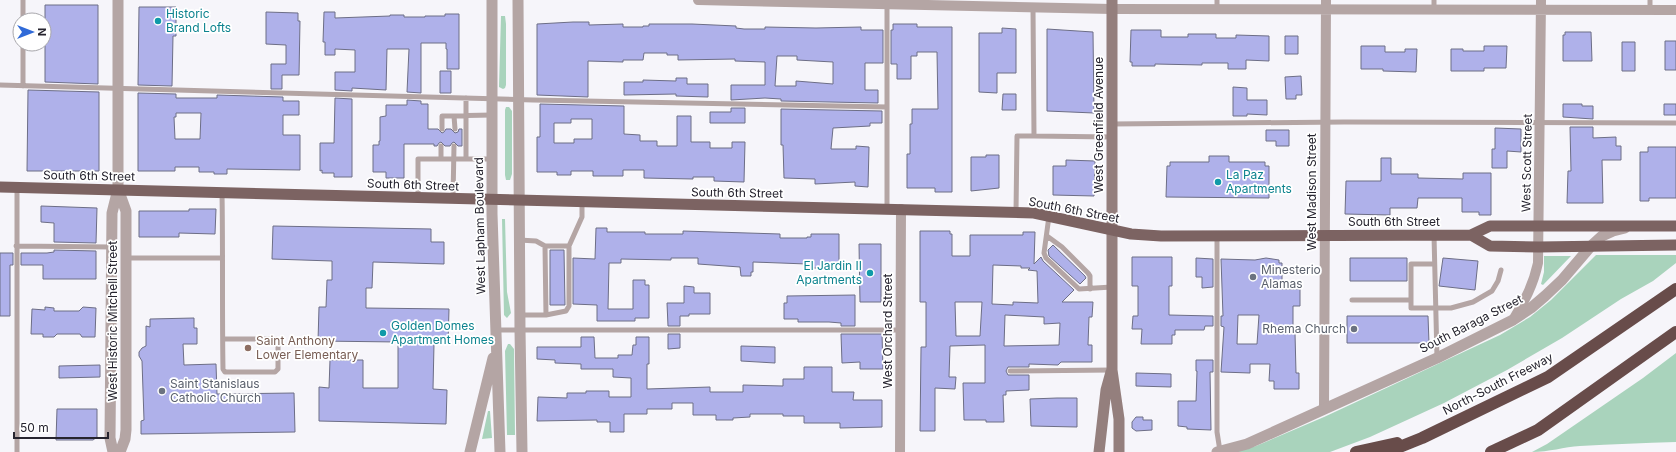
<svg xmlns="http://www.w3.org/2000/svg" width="1676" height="452" viewBox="0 0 1676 452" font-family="Inter,sans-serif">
<rect width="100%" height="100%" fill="#f6f5fa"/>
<path fill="#a9d3bc" d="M501,16H505L506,24V85L505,88L503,89L499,87Z
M506,107H509L512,111V174L510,180H506L505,175V110Z
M502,219H505L507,292L511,313L507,318L504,315Z
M1596,255H1676V263L1653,281L1621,299L1562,338L1507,370L1444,403L1370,437L1330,452H1235L1256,446L1324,417L1500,335L1530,317L1551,300Z
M1544,256H1571L1543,285L1541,284L1544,272Z
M508,344H510L514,349L515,435H507L505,351Z
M1676,353V442C1644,443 1612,444 1580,446C1564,447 1549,452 1532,452L1547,444L1643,378Z
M488,411H490L492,438L482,439Z"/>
<path fill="#afb1ea" stroke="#6d6e86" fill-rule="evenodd" d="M45,5H98V84L45,82Z
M139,7H176V36H173L172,86L138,85Z
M266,12L298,13V21H300L299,75H282V89H271V64H286V45L266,44Z
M324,12H335V18L390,16V15H404V17H425V16H445V14H459V69H447V49H446V43H421V93L407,92L409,49H387L386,90L352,88V91L335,90V72H355V50L335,49V55H325V42H323Z
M573,22H589V25L623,24V27H643V26H649V24H692L736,26V28L744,29H765V27L816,28L861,27V30H883V63H865V90H878V103L781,101V99L765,98L731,100V85H765V62L735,61V59L678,60V55H667V53H644L643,60H623V62L588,61V97L537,95V24ZM777,56H797V60L833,62V84L796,81V86H775Z
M893,24H917V27H952V192H935V188H907V154H910V124H912V109H938L937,52H917V56H911V79H897V64H891V30H893Z
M1002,28L1016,29V73H997V93L979,92V33H1002Z
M1047,29L1093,32L1094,113L1047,111Z
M1131,30H1161V37H1188V34H1216V38H1236V35L1269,36V61L1246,60V69H1228V63H1202V65L1155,64V66H1132V62H1130Z
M1565,32H1591L1592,61H1563V35H1565Z
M1285,36H1298V54H1285Z
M1665,41H1676V70H1665Z
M1622,42H1635V71H1622Z
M1361,46H1385V52H1405V49H1417L1416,72L1383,71V69H1361Z
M1484,46H1507L1506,68H1484V71H1451V49H1463V51H1484Z
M440,71H451V93H440Z
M1301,76L1302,95H1296V99H1286L1285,77Z
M676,78H687V84H708V97L676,96V94L624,95V82H643V80L676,81Z
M1233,87L1247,88V100H1267V115L1247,114V116H1233Z
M28,90L99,92V171H27Z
M138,93L176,94V98H217V95L283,97V101H299V115H283V135H300V170L227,169V174H214V172H199V167H175V171H138ZM176,113H201L200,139H175L174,117H176Z
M1003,94H1016V110H1002Z
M335,98L352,99V177H334V173H322V170L320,171V143H334Z
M407,100L421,101V104H428V129H438L442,133L444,132L446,129H451L455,133L458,132L459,129H462V146H458L454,142L452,143L450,146H445L441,142L439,143L437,146H434V144H404V178H386V172H373V145H379V141H380V117L386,116V105H407Z
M540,104L624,106V134L640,135V141H657V146H677V116H691V142H710V148H732V142H745L744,182L714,181V177H693V179L644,178V170H623V176H593V171H571V175H557V172H537V137H540ZM571,119H592V139H574V143H554V123H571Z
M1563,104H1582V106H1593V119L1563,117Z
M1664,104H1676V115H1664Z
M731,108H745V123H710V112H731Z
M781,109L882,111V123H870V126L833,128L831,149H856V146L869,147L868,187L855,186V182L815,184V179L784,178L783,145H781Z
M1570,127H1593V138L1616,137V146H1621V160H1602L1603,203H1567L1568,171H1571Z
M1495,128L1521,129V152L1507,151V168H1492V149H1495Z
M1266,130H1289V146H1276V141H1266Z
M1648,147H1676V198H1649V201H1640V152H1648Z
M986,155H999V188L971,191V157H986Z
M1209,156H1229V162H1265V166H1269V198L1166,197L1167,166H1170V162H1209Z
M1381,158H1391V174H1418V178L1463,179V173H1491V215H1479V212H1462V198H1418L1417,208H1390V215L1345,214L1346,181H1381Z
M1066,160L1095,161L1094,196L1053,195V166H1066Z
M41,206L97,208L96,243L54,242V223L41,222Z
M189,209H216L215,234L179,233V237H139V211H189Z
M273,226L431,229V242H444V264L373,262L372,288H366V308L449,309L448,344H434L433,389L447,390L446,424L319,421V387L329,388L330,360H363V388H398V342L318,341L319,307H326L327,280H332V261L272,259Z
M596,228H607V232H645V234H683V231L780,234V238H807V237H811V234H839V265H821V268H807V264L753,262V272H751V276H741L740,267L698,264V258H671V260L621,259V263H609L608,309H633V280H645V285H649V318H635V321H597V305L573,304V258L595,259Z
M920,231H950V234H952V256H970V235H1023V232H1035L1034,264L1041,257L1043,261L1074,290L1062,302H1093L1092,317H1089L1088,345H1092V362H1061L1058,365L1029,364V367H1008L1006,371L1008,375H1029V390L1006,391V395H1003L1004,422H986V420H964L963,383H985V345L950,346L949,377H956L955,389L935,388V431H920L921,349V347H926V302H920ZM993,265L1021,266V268H1030L1028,270L1037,271L1038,303L1013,302V305L992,304ZM955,302H982L980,336H956ZM1005,315L1044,317V324L1060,323L1059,345L1004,346Z
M859,244H881V302H860Z
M1053,245L1085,276L1086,278L1080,284L1049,256L1048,250Z
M54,250L96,251V279H43V265H21V253H47L54,252Z
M550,250H564L565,305H550Z
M0,253H13V265H10V316H0Z
M1132,257H1172V286H1169V315L1213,316V326H1205L1204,330H1175V335H1172V344H1141L1142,329H1132L1133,316H1138V286H1132Z
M1196,258L1213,259V287L1202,288V277H1196Z
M1266,258L1279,260V263H1282V289H1300V306H1293V333H1295L1296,373H1299V389H1274V381H1269L1270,364H1250V373L1221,372L1224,327L1221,326V316H1223L1221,259L1255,260ZM1238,315H1259L1257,344H1237Z
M1350,258H1407V281H1350Z
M1443,258L1478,261L1475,290L1439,286Z
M684,286L694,287V293H710V314H689V316H680V326H668L667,303H684Z
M855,295V326H841V323L829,322H798V319H784V303H787V296Z
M45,307L54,308V311H79L83,307L96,308L95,337H82L80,334H57L54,337H43V334H31L32,309L45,310Z
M1347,316H1428L1429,343H1347Z
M194,318V328H197V344H183L184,365L216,364L217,394L294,393L295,432L141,434V421L144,420L142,361L139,356V352L142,348L146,346V326L150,327V319Z
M668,334H680V348L668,349Z
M841,334H882L883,369H860V362L842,363Z
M581,337H594L595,358H618V355H632L633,345H636V337H649V364H647V389L710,387V392H743V385L783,386V379H804V367H832V392H854L853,400H882V427L840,428V423H804V416H783V414H750V417L733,418V420H716V415H693V403H672V409H647V414H624V432H610V422H597V420L537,421L538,397L567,398V393H586V391H609V397H631V378L613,377V369H581V364L555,363V360L537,359V347H581Z
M741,346L775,347V363L741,361Z
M1196,360H1213V372H1210L1211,430L1187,429V427L1178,426V401H1196L1197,371H1196Z
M100,365V377L59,378V366Z
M1136,373L1171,374V387L1136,386Z
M1057,398H1077V427L1031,426L1030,399Z
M57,409H97V437L93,440H56Z
M1136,417H1143V420H1152V430L1136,431L1132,428V422Z"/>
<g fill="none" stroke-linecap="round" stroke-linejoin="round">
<path stroke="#b4a5a4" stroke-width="5" d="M23,0V20
M1217,0V10
M1650,0V10
M887,2V209
M1434,10V0
M23,44V86
M0,85L533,100L887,107
M466,98V159
M454,116L455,129
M1112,124L1344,122L1676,123
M442,129V116L492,115
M1034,136L1112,137
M441,159V146
M17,187V452
M222,192C223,251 222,310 223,369L225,372H275L278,369V343L276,339H223
M418,197V159H492
M453,198L454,146
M1016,212L1017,136H1034L1033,8
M1049,216L1044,253L1046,258L1079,289L1112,287
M1434,235L1437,358
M1047,236L1062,247L1088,273L1090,276V289
M1217,236V432L1220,451
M519,240L536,241L545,246H569
M16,246L112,247
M545,246L546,315
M126,258H222
M1434,264H1411V308H1451L1473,302L1492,291L1498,281L1501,270
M1352,300H1411
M520,315H546L566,311L569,306V246L582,217V202
M496,330H901
M1010,371L1112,370"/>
<path stroke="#b4a5a4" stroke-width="10" d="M698,0L1112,9L1676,10
M1513,320C1525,300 1533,286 1538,263L1541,0
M1324,408L1326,0
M900,452L901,209"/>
<path stroke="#b4a5a4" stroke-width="11" d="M492,0V214L500,452
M518,0L520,330L522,452
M118,189L126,211V430L125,439L120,452
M113,452L110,438L112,213L118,189V0
M470,452L493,358
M1217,452L1247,444L1437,358L1513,320L1531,308L1545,296L1562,280L1591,246L1602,236L1613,231L1625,228"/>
<path stroke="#947f7d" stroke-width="11" d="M1112,0V370L1119,419V452
M1099,452L1106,390L1111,372"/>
<path stroke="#7c6362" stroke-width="11" d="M0,187L1034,213L1131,234L1161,236L1471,235L1490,226H1676
M1471,235L1490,246L1539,247L1676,245"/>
<path stroke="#684c4a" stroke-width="12" d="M1356,452L1397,443
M1387,452L1422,438L1548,377L1676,289
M1491,452L1538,430L1676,332"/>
</g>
<g fill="#0f9aa8" stroke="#fff" stroke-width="1.5">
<circle cx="158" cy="21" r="4"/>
<circle cx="1218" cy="182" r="4"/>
<circle cx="870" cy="273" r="4"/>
<circle cx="383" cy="333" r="4"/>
</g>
<g fill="#6b7280" stroke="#fff" stroke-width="1.5">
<circle cx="1253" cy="277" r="4"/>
<circle cx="1354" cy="329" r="4"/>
<circle cx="162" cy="391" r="4"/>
</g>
<circle fill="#8d6e63" stroke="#fff" stroke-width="1.5" cx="248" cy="348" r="4"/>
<g text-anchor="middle" stroke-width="3.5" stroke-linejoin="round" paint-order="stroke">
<g font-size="12" fill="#0d838f" stroke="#fff" text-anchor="start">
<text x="166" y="18">Historic<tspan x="166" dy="14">Brand Lofts</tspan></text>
<text x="1226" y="179">La Paz<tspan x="1226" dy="14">Apartments</tspan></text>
<text x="862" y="270" text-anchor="end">El Jardin II<tspan x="862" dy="14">Apartments</tspan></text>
<text x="391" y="330">Golden Domes<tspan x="391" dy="14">Apartment Homes</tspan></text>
</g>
<g font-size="12" fill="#26242f" stroke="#fff">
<text transform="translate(1099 125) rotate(-90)" y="4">West Greenfield Avenue</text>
<text transform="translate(1527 163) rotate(-89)" y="4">West Scott Street</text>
<text transform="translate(89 176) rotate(1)" y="4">South 6th Street</text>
<text transform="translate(413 185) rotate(2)" y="4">South 6th Street</text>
<text transform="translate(1312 192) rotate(-90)" y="4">West Madison Street</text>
<text transform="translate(737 193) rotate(1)" y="4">South 6th Street</text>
<text transform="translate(1074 210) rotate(11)" y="4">South 6th Street</text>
<text x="1394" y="226">South 6th Street</text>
<text transform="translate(480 226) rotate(-91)" y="4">West Lapham Boulevard</text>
<text transform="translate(113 321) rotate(-90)" y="4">West Historic Mitchell Street</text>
<text transform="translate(1471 324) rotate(-27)" y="4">South Baraga Street</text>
<text transform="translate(888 331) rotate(-90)" y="4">West Orchard Street</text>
<text transform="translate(1498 384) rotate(-27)" y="4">North-South Freeway</text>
</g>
<g font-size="12" fill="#5b616d" stroke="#fff" text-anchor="start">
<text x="1261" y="274">Minesterio<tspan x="1261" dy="14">Alamas</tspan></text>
<text x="1346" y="333" text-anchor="end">Rhema Church</text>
<text x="170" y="388">Saint Stanislaus<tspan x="170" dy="14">Catholic Church</tspan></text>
</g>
<g font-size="12" fill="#785e54" stroke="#fff" text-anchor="start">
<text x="256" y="345">Saint Anthony<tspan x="256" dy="14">Lower Elementary</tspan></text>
</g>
</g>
<g transform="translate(32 32) rotate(90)"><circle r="19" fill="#ffffff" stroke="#a8a7ac"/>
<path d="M0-3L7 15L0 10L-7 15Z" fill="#306ad8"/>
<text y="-6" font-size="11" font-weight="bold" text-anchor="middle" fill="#26242f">N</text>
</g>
<path d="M14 432v6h94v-6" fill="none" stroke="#26242f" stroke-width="2"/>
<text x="20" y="432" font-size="12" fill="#26242f" stroke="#ffffff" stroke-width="3" paint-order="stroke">50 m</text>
</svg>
